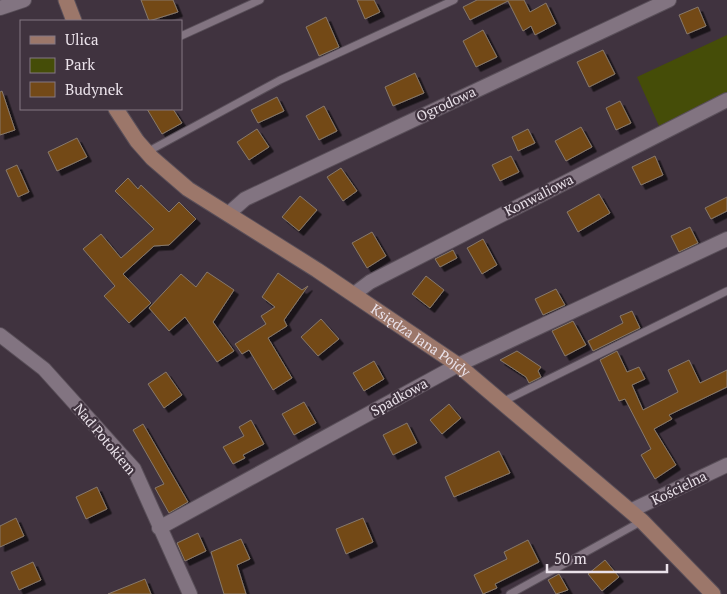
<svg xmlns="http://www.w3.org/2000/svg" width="727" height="594" viewBox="0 0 727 594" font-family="'PT Serif',serif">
<defs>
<filter id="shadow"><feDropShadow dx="4.5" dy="4.5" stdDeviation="0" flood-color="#0009"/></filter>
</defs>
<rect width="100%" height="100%" fill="#40333f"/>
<path fill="#454d08" d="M727,35V96L659,126L637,77Z"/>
<path fill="#734917" stroke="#87796b" filter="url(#shadow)" d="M141,0H173L178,12L149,21Z
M357,0H374L380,12L365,19Z
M477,0H524L530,12L546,3L556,24L535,35L531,26L523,31L508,1L470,20L463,7Z
M698,7L706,26L687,34L679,15Z
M326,17L339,47L319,56L306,27Z
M483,30L497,57L476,67L463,41Z
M603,50L615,74L589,87L577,62Z
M415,73L424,93L393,106L385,87Z
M2,91L15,130L0,135V92Z
M277,97L284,111L258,123L251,110Z
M620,101L631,123L616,130L606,108Z
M324,106L337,131L319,140L306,116Z
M147,109H173L182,123L162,134Z
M581,127L592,147L566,161L555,141Z
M257,129L269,147L249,160L237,142Z
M528,129L535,143L518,151L512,137Z
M77,138L87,157L57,171L48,152Z
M511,156L519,172L500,181L492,165Z
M655,156L663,175L641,185L632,167Z
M17,165L29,192L18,197L6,170Z
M341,168L357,191L343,201L327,177Z
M128,178L138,189L141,185L169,212L179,202L196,219L169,245L154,246L123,274L151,303L129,323L104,296L115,286L83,249L101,234L121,258L154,229L115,191Z
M599,194L610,213L578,232L567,212Z
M300,196L317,210L299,231L282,217Z
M727,197V211L711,219L705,208Z
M690,227L698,243L679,252L671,236Z
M372,232L386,256L367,268L352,243Z
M483,239L497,265L482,274L467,248Z
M453,250L457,258L440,267L435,259Z
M207,272L234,290L213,322L234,351L217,362L185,317L169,331L149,308L181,274L196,287Z
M278,273L302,290L308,286L284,320L287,326L268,338L292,378L273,390L249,350L242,354L235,344L266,324L261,316L275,307L262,297Z
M426,276L444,290L430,308L412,294Z
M556,289L565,305L543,315L535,299Z
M632,311L640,328L593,351L588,341L623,323L620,316Z
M321,319L339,339L318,356L301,337Z
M573,321L586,345L565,356L552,331Z
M517,351L541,367L538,371L541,377L529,383L526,377L500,360Z
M617,351L627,372L639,367L645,379L632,385L643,410L678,392L668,370L689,360L700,383L727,370V387L669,415L672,419L654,429L676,465L655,479L641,455L651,449L625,399L619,401L600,360Z
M374,361L384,379L364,391L353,373Z
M166,372L182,395L164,408L148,384Z
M304,402L316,423L294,435L282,414Z
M449,404L461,418L442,434L430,420Z
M251,420L264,444L243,455L245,458L233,464L223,447L244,436L239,427Z
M407,423L417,443L393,455L383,435Z
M143,424L188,502L169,513L155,488L164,484L133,430Z
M499,451L510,473L454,497L445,477Z
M97,487L107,509L86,519L76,497Z
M16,518L24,536L0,547V526Z
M363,518L373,542L346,554L336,529Z
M198,533L206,551L185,561L177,543Z
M241,539L250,559L237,565L246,594H224L211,552Z
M528,540L539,562L495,584L497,588L483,594L474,575L507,559L504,552Z
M605,560L619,577L602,591L588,574Z
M33,562L41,580L19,590L11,572Z
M559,574L568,590L556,594L548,580Z
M145,579L151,594H108Z"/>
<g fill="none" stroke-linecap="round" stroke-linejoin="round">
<g stroke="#594f59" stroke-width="9">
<path id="lane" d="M181,36L260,0
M147,152L280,80L454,0
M502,402L727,291
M510,594L642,521"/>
</g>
<g stroke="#594f59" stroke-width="16">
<path id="street" d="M0,8L24,0
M228,214L245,199L669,0
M354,294L370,282L727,100
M0,335L44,369L134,469L190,594
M630,511L727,465
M159,528L458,365L727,239"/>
</g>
<g stroke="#594f59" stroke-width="17">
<g id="secondary">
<path d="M66,0L74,21"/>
<path id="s1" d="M116,109L137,141L152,158L188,189L317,270L458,365L642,521L713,594"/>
</g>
</g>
<use href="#lane" stroke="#827481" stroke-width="7"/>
<use href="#street" stroke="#827481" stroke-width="14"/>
<use href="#secondary" stroke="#9c776a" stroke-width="15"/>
</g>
<g text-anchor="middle" stroke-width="4.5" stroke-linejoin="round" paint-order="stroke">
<g font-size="14" fill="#eae2ea" stroke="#40333f">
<text transform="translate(446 104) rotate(-25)" y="5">Ogrodowa</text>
<text transform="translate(539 195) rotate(-27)" y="5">Konwaliowa</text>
<text dy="5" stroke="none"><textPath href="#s1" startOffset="386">Księdza Jana Pojdy</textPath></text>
<text transform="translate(399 397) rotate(-29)" y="5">Spadkowa</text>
<text transform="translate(105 439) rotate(50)" y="5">Nad Potokiem</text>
<text transform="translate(679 488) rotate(-26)" y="5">Kościelna</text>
</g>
</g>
<rect x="20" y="20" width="162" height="90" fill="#40333f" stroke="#847983"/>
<rect x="30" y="36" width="25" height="8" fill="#9c776a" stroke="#847983"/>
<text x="65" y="45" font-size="15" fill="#eae2ea">Ulica</text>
<rect x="30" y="58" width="25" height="15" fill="#454d08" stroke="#847983"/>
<text x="65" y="70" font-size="15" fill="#eae2ea">Park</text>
<rect x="30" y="82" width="25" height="15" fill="#734917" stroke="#847983"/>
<text x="65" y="95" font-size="15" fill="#eae2ea">Budynek</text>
<path d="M547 564v8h120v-8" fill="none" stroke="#eae2ea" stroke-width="2.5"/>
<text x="554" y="564" font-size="15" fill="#eae2ea" stroke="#40333f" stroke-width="4" paint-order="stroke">50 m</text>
</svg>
